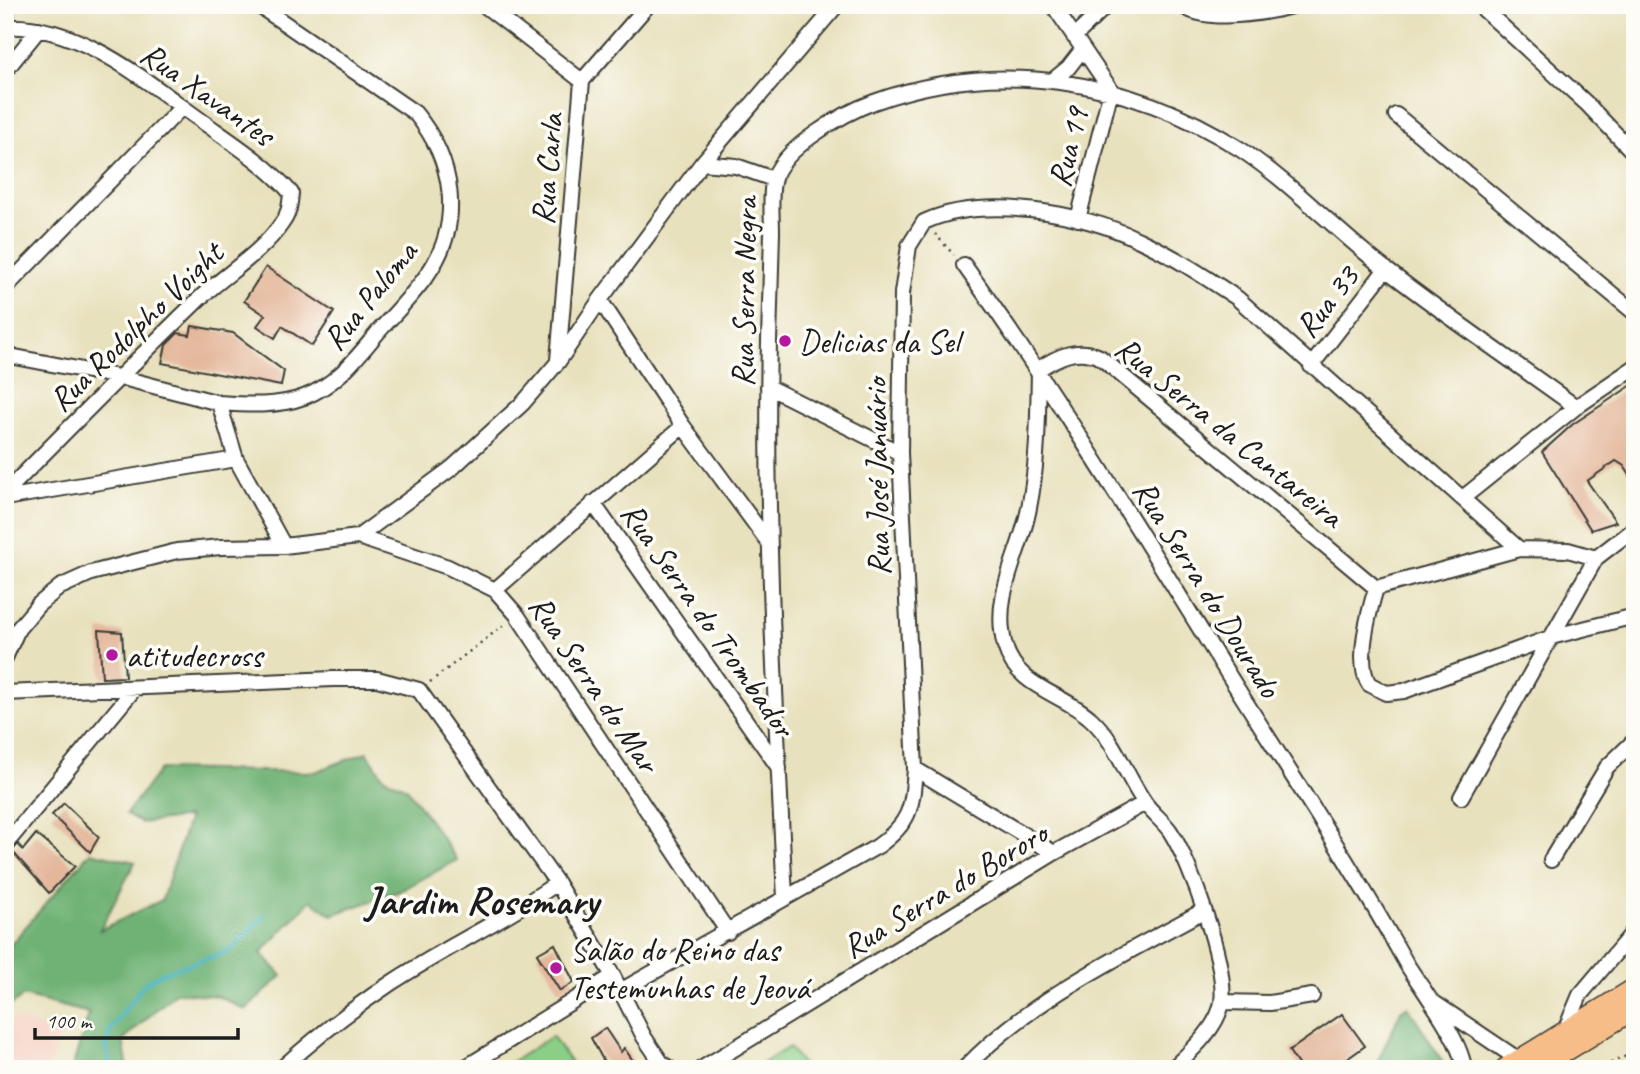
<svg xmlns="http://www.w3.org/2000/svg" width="1640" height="1074" viewBox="0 0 1640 1074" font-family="Caveat,sans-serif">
<rect width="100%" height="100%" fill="#fdfcf7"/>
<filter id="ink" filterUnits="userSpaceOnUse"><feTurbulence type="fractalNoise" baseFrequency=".0143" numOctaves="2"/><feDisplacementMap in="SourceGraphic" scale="14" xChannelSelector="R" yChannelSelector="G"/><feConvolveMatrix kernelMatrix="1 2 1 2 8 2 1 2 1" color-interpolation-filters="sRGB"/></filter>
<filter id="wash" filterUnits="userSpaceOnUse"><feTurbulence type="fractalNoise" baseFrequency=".00686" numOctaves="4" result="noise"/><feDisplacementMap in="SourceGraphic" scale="28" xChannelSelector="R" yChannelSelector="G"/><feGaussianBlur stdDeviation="1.57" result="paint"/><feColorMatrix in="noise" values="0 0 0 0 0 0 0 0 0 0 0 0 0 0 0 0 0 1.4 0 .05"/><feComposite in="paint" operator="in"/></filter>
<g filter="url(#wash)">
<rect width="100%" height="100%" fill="#e8e1bd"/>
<path fill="#f6d2c5" d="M14,1017L61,1035L48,1067L52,1069H5V1034Z"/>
<path fill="#8bcf87" stroke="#547652" stroke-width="2" d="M552,1036L575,1069H501Z
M789,1047L806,1069H754Z"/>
<path fill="#70b274" stroke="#466748" stroke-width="2" d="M367,752L383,777L407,788L457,860L400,891L332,915L311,900L261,953L282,976L245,1010L218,996L176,992L123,1040L128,1069H72L89,1013L23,996L5,1010V951L90,852L135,862L100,930L162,900L189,817L141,823L126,814L160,769L315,772Z
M1408,1006L1447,1069H1374L1401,1011Z"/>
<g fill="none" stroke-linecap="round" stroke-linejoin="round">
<path stroke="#44b4bd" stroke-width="4.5" d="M110,1069L106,1046L111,1029L145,983L162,973L230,951L265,915"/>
</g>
<g id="blocks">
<path fill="#e4b79b" d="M266,267L334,312L312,346L282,326L275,338L257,326L265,315L244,301Z
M192,326L233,333L284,371L281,386L162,363L166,345L178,333L190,335Z
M1635,383V483L1624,466L1616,461L1587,481L1616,522L1591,530L1542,452L1573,424Z
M99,630L122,632L125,677L102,678Z
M64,803L99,837L90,852L52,815Z
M36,834L75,866L49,893L12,851L18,844L23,850Z
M555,944L574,982L560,991L537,954Z
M1342,1014L1365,1046L1333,1069H1301L1289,1051Z
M605,1028L621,1052L624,1048L639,1069H608L591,1038Z"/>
</g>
</g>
<g filter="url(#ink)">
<use href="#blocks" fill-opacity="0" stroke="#3b3a34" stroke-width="2"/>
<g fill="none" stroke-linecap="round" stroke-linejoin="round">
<g stroke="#3b3a34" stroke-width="18">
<path id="minor" d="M6,5L7,26
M484,5L582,81
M1053,5L1111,90
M1182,5C1205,24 1268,13 1295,5
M1479,5L1586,103L1635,154
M5,27C78,23 144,80 199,119C231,142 265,163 291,193C290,205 289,214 282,223C261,254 225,274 199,299C133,363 69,428 5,493
M1074,37L1107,5
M5,71L39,29
M1052,81L1068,68L1082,50
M1396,115L1635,313
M702,163L736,166L773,179
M1078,219L1111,90
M964,265C1059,397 1142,536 1228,674C1288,770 1351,864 1406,963C1422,989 1462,1041 1464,1069
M5,288L182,107
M600,300L683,426L769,543
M5,355L119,377L219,403L236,459L284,546
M558,360L582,81L648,5
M1311,366L1386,269
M1039,369C1058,356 1078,347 1100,357L1376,588
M1039,371C1038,417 1038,463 1029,508C1020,556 991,596 1005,646C1017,688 1063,693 1091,719C1117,743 1125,775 1145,803C1152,813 1163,821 1170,831C1191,863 1227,965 1222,1002C1218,1028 1190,1052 1172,1069
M768,387L900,453
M219,403C248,405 277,407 304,397C337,385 357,357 379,331C395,313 413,295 427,275C464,223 454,160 415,113L258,5
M1464,497L1576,407L1635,367
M5,498L236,459
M593,503L779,768
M358,537L448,567L495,590L517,615L728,932
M1376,588C1369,612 1355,662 1369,684L1386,693L1404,691L1555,636L1635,616
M1376,588L1519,549L1568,550L1596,558
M495,590L683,426
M5,658L18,629L38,605L60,587L91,573L177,551L221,547L284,546L358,537L452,468L523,403L558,362L600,300L702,163L837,5
M5,693L333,679H377L419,690L557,883L613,976L644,1037L661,1062L670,1069
M915,769L1054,853
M1461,797L1596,558L1635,528
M5,845L135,688
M1551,860L1607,767L1635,740
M785,898C776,712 765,526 769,341C770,304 771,268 772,232C772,217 770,198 773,182C780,149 844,113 874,102C998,57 1130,79 1240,149C1292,183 1338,233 1388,271C1449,318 1514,362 1576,407
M620,991L878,846C911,822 912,808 915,769L900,453L902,293L909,246L924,222C983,195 1082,212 1139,240C1174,256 1205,277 1237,298L1519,549
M1222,1002L1270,1003L1312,996
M1433,1002L1519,1060
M1564,1033L1580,995L1635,930
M281,1069C316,1037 352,1009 391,983C445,947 504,921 557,883
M463,1069L613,976
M701,1069L1054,853L1145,803
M964,1069C1029,1000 1121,956 1203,911"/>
</g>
<g stroke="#3b3a34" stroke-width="24">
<path id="highway" d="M1506,1069L1635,989
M1535,1069L1635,1008"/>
</g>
<path stroke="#3b3a34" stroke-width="2.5" stroke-dasharray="2 5" stroke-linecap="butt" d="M935,234L954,255
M430,682L505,624
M1598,1069L1635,1052"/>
<use href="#minor" stroke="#fff" stroke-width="14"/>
<use href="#highway" stroke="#f7bd88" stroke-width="21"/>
</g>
</g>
<g fill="#b5179e" stroke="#fdfcf7" stroke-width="2.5">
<circle cx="785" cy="341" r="7"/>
<circle cx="112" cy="655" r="7"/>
<circle cx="556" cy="968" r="7"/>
</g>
<g text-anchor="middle" stroke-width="7" stroke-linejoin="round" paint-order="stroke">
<g font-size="33" fill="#1c1c1c" stroke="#fdfcf7">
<text transform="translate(208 93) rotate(35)" y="12">Rua Xavantes</text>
<text transform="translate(1067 147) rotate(-76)" y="12">Rua 19</text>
<text transform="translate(546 169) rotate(-85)" y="12">Rua Carla</text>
<text transform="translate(743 292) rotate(-89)" y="12">Rua Serra Negra</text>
<text transform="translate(369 295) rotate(-51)" y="12">Rua Paloma</text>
<text transform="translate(1326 301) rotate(-52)" y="12">Rua 33</text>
<text transform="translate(135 326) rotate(-44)" y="12">Rua Rodolpho Voight</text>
<text transform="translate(1230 431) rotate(39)" y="12">Rua Serra da Cantareira</text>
<text transform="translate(876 477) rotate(-91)" y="12">Rua José Januário</text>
<text transform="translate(1208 588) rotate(58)" y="12">Rua Serra do Dourado</text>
<text transform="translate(709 619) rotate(55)" y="12">Rua Serra do Trombador</text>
<text transform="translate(595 683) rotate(56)" y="12">Rua Serra do Mar</text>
<text transform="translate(944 889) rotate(-31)" y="12">Rua Serra do Bororo</text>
</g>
<g font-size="33" fill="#1c1c1c" stroke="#fdfcf7" text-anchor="start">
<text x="799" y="353">Delicias da Sel</text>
<text x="126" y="667">atitudecross</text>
<text x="570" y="961">Salão do Reino das<tspan x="570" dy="38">Testemunhas de Jeová</tspan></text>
</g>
<g font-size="40" font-weight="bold" fill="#1c1c1c" stroke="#fdfcf7">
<text x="482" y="914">Jardim Rosemary</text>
</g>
</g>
<rect width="1640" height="1074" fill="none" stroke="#fdfcf7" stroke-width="28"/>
<path d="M35 1028v10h203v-10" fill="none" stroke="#1c1c1c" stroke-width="3.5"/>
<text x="46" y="1028" font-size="21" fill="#1c1c1c" stroke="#fdfcf7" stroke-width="5" paint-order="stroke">100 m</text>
</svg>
